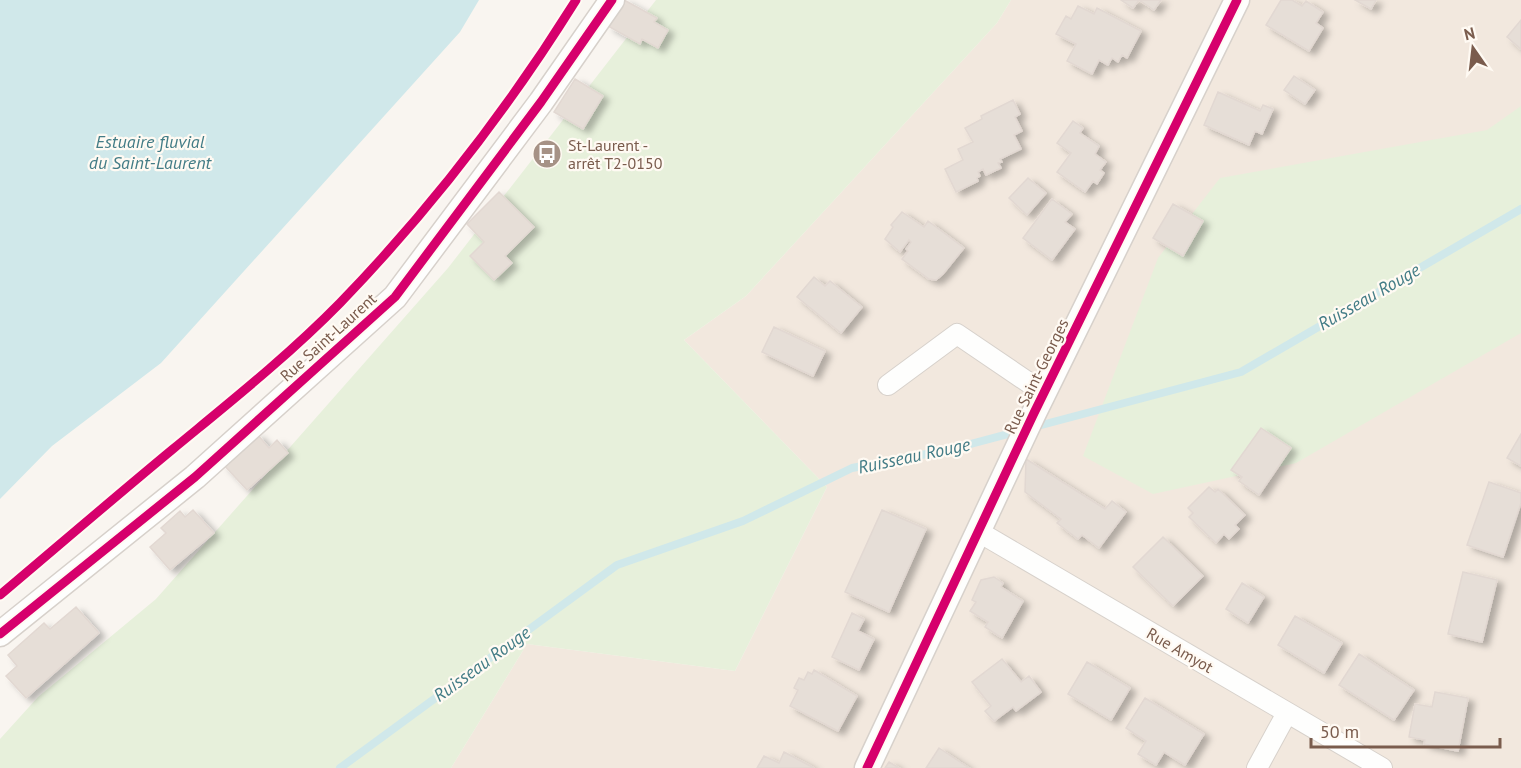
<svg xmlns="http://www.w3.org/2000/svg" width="1521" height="768" viewBox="0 0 1521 768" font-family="'PT Sans',sans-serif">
<defs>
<filter id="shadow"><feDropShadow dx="6" dy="4" stdDeviation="3" flood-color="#0004"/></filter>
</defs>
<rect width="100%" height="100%" fill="#f9f5f0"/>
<path fill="#f2e8de" d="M1011,0H1521V768H451L527,644L735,671L827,487L684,340L746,296L997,23Z"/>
<path fill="#e7f0db" d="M656,0H1011L997,23L746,296L684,340L827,487L735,671L527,644L451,768H0V739L38,697L156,599L448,268Z
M1521,106V333L1296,463L1153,494L1083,456L1158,258L1220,178L1487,130Z"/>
<path fill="#d0e8ea" d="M0,0H479L460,32L161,363L52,446L0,499Z"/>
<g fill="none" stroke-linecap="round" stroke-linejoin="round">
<path stroke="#d0e8ea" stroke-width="8" d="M1034,427L1241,372L1521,209
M340,768L617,565L743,521L852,468L948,450L1019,431"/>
</g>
<path fill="#e6ded7" stroke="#e2d8d2" stroke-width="1.5" filter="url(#shadow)" d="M624,0L657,18L654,22L668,30L658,48L642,39L640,44L608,26Z
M1121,0H1161L1154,10L1139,0L1133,8Z
M1281,0H1292L1302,6L1306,1L1323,12L1316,23L1323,28L1309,51L1266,25Z
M1355,0H1376L1371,9Z
M1078,6L1094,14L1097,8L1141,31L1127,58L1122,55L1118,62L1112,58L1108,65L1099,60L1092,74L1067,61L1076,44L1056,34L1066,16L1071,19Z
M1521,20V49L1507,37Z
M1294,76L1315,90L1305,104L1284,90Z
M575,79L603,96L583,129L554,112Z
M1218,92L1260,111L1263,105L1273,109L1262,134L1255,131L1249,145L1204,125Z
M1013,100L1020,114L1015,117L1022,131L1014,135L1021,149L1000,159L1002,162L998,163L1001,168L986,175L983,169L978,172L980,176L977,178L978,181L956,192L945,169L963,160L958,149L973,142L965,128L982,119L981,116Z
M1073,121L1083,128L1080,133L1099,146L1095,154L1106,162L1100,170L1104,173L1097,184L1093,181L1085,192L1057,172L1071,153L1057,143Z
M1028,178L1046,193L1027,215L1009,198Z
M499,192L534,227L505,256L512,263L494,280L470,256L484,242L467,224Z
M1052,199L1072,214L1065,222L1075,229L1052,260L1023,238Z
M1173,204L1203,221L1183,256L1153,238Z
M902,212L924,227L928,221L964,248L943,274L936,280L929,279L902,259L908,251L906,249L911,242L909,240L900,252L885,239L893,227L891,225Z
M814,277L825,286L830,281L862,307L841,333L797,297Z
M774,327L825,351L813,376L762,352Z
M1261,428L1291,448L1259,495L1239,481L1242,477L1231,470Z
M257,434L269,448L277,440L288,453L247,490L223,464Z
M1521,434V466L1507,458Z
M1026,459L1105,509L1112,501L1126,512L1099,548L1082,535L1078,539L1057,523L1061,519L1025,492Z
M1489,482L1521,493V503L1503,557L1467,545Z
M1209,487L1215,492L1218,489L1245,515L1235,525L1239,529L1229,539L1224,534L1216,543L1189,517L1193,513L1188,508Z
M193,510L214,533L170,570L150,547L166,533L161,528L180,511L185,517Z
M882,510L926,529L889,612L845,592Z
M1163,537L1203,576L1173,606L1133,567Z
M1463,572L1497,580L1482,642L1448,634Z
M994,577L1003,583L1001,587L1023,601L1002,638L985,627L988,622L970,611L976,602L972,600L981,580Z
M1242,583L1264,597L1248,623L1226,609Z
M76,607L99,633L26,698L6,676L17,666L8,655L44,623L50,629Z
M852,613L864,619L858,631L874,639L859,670L832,657Z
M1295,616L1342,643L1324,673L1278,645Z
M1359,654L1414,690L1394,720L1339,685Z
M1002,659L1021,682L1029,676L1041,692L1016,711L1013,707L994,721L985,711L991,706L972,682Z
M1087,662L1130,688L1111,720L1068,694Z
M814,670L857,696L838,731L790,706L798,690L794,688L799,678L804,680L808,672L812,674Z
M1435,692L1468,698L1458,751L1424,744L1425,740L1409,737L1415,704L1432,707Z
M1145,698L1204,734L1185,765L1164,752L1156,765L1138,754L1146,741L1126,728Z
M939,748L969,768H926Z
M784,752L814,768H757L764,756L779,763Z
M889,762L899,768H885Z"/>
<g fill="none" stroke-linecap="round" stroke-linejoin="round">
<g stroke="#d7d1cb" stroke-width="22">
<path id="minor" d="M888,385L957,334L1044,393
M979,532L1382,768
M1257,768L1287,713"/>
</g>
<g stroke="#d7d1cb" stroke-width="27">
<path id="tertiary" d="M0,634L195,477L395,297L541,102L612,0
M867,768L1034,413L1237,0"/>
</g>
<use href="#minor" stroke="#fefefd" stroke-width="20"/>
<use href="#tertiary" stroke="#fefefd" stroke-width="24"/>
<g stroke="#fffaf3" stroke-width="13">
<path id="cycleway" d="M0,595C58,546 115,497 173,449C230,402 288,356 340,303C429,211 508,109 576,0
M0,634L195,477L395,297L541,102L612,0
M867,768L1034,413L1237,0"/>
</g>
<use href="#cycleway" stroke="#d6006c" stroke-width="9"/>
</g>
<defs>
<g id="bus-disc" transform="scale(1.5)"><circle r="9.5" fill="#a69286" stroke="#fffaf3"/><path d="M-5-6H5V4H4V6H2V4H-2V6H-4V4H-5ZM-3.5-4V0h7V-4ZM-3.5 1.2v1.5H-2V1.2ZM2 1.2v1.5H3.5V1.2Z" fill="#fff"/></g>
</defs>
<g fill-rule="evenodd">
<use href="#bus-disc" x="547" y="154"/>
</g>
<g text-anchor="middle" stroke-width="4.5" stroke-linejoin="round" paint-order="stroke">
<g font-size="16" fill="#7a5c4d" stroke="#fffaf3" text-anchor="start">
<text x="568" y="151">St-Laurent -<tspan x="568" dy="18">arrêt T2-0150</tspan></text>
</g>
<g font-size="16" fill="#7a5c4d" stroke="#fffaf3">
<text transform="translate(328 337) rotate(-42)" y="6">Rue Saint-Laurent</text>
<text transform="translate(1036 376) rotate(-64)" y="6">Rue Saint-Georges</text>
<text transform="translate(1180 650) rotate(30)" y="6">Rue Amyot</text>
</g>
<g font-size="18" font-style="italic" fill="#437c86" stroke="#fffaf3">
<text x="150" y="148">Estuaire fluvial<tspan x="150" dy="21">du Saint-Laurent</tspan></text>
<text transform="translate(1369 297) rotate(-30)" y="6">Ruisseau Rouge</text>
<text transform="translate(914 456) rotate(-12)" y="6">Ruisseau Rouge</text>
<text transform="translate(482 664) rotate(-36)" y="6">Ruisseau Rouge</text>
</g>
</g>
<g transform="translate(1473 48) rotate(346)" stroke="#fffaf3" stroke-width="4.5" paint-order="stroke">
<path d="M0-4.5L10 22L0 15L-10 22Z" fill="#7a5c4d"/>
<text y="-9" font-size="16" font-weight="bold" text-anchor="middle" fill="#7a5c4d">N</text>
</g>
<path d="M1311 738v9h189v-9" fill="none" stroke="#7a5c4d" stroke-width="3"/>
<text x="1320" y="738" font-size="18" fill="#7a5c4d" stroke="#fffaf3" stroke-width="4.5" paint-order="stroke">50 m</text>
</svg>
